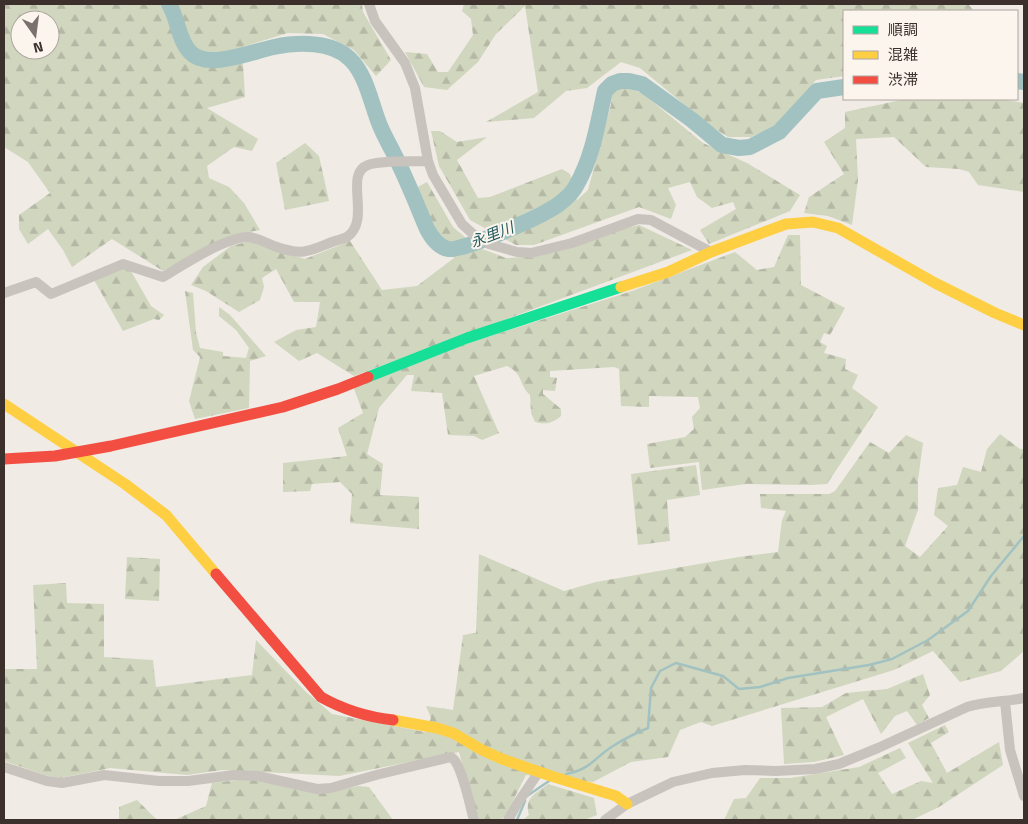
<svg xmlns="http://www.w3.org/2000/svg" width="1028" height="824" viewBox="0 0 1028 824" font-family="'Titillium Web','Noto Sans JP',sans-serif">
<defs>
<pattern id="forest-firs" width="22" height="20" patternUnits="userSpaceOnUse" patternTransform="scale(1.25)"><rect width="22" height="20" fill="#d1d6bf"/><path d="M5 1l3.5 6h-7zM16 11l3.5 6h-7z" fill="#b4b8a4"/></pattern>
</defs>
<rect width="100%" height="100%" fill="#f0ebe5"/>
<path fill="url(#forest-firs)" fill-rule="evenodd" d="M4,4H362L363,12L391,60L376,76L354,50L323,34L288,33L242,47L245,97L207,108L258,139L252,151L234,147L207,166L209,178L229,187L244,203L260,230L237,234L163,271L112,239L72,267L63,250L48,229L28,244L19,229V215L50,193L28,162L4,147ZM20,20H50V50H20Z
M464,4H968L974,11H844V76L816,80L791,112L771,128L751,137H728L709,125L640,68L621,62L587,88L566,91L534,118L486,122L538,92L525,6L496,34L478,62L447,90L424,87L405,52L427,54L438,72H448L473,35L471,19L462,11Z
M623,87L642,93L703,143L747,163L800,195L790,211L709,244L700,230L736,209L733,202L712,208L697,197L690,182L668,188L676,205L671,219L639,207L534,245H516L470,220L439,166L431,131H440L457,142L487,137L457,160L478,198L490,197L562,169L570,174L577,200L588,190L611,105L612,92Z
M906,99H1000L1024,103V192L978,185L969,172L959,169L926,167L894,137L856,139L858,180L852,225L828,216L804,213L809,197L844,174L824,142L845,128V112Z
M305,143L319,156L329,201L285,210L276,163Z
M427,182L453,227L477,247L506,258L539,256L623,229L639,225L692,250L354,376L317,353L299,361L274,342L296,330L316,327L320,302H294L276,269L262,278L264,287L260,300L239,312L206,291L191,285L203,267L231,246L250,241L305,259L350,241L382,290L417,286L454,258L450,246L441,240L416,188Z
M788,235H800L801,285L845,308L830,335L824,333L820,342L827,346L824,353L846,359L845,369L858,375L852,388L878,407L827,484L810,485L746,484L702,490L699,462L650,468L647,444L685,437L694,429L692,417L700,408L698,397L649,396V407L621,406L619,369L614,367L550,371V377L557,378L555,391L543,390V394L561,409V416C553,423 546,425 535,422L531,413L530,395C518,384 524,374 507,366L474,376L499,433L482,440L474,436L448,435L442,393L411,391L414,375H407L379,408L367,454L383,464L380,495L419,497V529L350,523L352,494L340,482L312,484L310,491L283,492V463L347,456L338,428L363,413L353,386L453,348L632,291L735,252L757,270L774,267Z
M123,268L131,271L151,306L164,315L159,320L154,319L123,331L94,280Z
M185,291L193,293L196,332L200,348L223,352V356L246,358L249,348L236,330L219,316V307L230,315L266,356L250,361L249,408L195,419L189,401L200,357L193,350Z
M1000,434L1020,449H1024V651L1001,671L960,682L933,651L894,670L712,726L701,722L680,730L668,757L631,762L593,782L526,775L505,816L500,820H477L459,752L339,776L223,770L187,775L110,768L61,778L48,776L4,761V660L5,669H37L33,585L66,583L67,603L104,604V657L153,660L156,687L252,675L256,640L305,691L332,714L425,732L431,718L426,706L453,710L463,635L476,633L479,554L564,591L596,582L739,557L778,552L782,520L786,511L761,508L760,494H829L835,491L870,442L889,453L906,435L923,443L918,480V510L905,546L920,557L948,526L934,515L938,488L957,485L963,467L981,472L987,449Z
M696,465L700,495L667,500L670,541L638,545L631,474Z
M127,557L160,559L159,601L125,599Z
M923,674L930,695L922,705L929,718L917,725L907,711L895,716L881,734L863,699L826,717L844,755L814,762L784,764L781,708L822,707L846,693L887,689Z
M945,725L949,732L931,743L947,773L999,742L1003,765L939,807L912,820H724L734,799L746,798L760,778H790L859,767L900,748L906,758L878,773L892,794L921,781L933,783L908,743Z
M246,779L269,782L318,794L358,786L369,787L393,820H174L206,806L212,783Z
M548,784L594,798L597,815L584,820H523L529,815C524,798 535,794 548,784Z
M137,800L157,820H119V807Z"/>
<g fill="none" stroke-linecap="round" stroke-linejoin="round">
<path stroke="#a1c2c1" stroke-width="2.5" d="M566,774C590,770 594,758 613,746C624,739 636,733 648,728L651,688L660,671L676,663L723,676L739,689L760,687L788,678L869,665L892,659L928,640L968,611L991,576L1024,536
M527,796L549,781
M517,820L525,801"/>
<path stroke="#a1c2c1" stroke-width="16" d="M169,4C178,19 178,39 190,52C207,71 253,51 274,47C298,42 332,41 350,59C367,75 372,108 381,128C385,137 389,144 393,152C406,177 416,203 427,229C432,238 438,247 448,249C461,252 537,218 551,209C559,205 572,194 576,186C593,157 598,122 605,91L612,84L620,81H629L642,84L692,120L722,145L739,148L750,147L779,132L817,91L844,87
M1017,81L1024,82"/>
<path stroke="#c9c3be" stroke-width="10" d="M369,4L375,21L405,63L415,88L428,161L433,175L462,224L473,234L489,244L517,252L531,253L572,243L638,219L651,220L711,252
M4,293L36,282L51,294L123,264L163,277C183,265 227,236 249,237C257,238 267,243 274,246C302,256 307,252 332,242C337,240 343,239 347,237C372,220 343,174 368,165C383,160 412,162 428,161
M1005,702L1010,750L1024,796
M4,767L47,781L62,783L104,775L159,781H188L234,775L258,776L317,789L331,788L376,775L451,757C462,763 470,807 474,820
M508,820L517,804L538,773
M605,820L627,804L673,782L712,773L745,770L776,771L815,769L839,764L878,748L967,707C985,701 1005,702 1024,698"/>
<path stroke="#16e098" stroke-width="11" d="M368,377L467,338L621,287"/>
<path stroke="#ffcf43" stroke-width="11" d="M621,287L668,272L711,252L786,224L813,222L838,228L935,283L995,313L1024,325
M4,404L125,484L166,515L216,574
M393,720L437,728L453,733L482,750L502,759L551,776L616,796L627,804"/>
<path stroke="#f24e42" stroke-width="11" d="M4,459L55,456L111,446L283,407L338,389L368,377
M216,574L321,697C344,710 367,717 393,720"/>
</g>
<g text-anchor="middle" stroke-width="4" stroke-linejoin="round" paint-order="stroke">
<g font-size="15" font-style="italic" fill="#1f5a5e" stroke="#fbf5ee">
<text transform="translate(492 235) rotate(-21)" y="5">永里川</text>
</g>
</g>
<rect width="1028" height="824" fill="none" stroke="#3b302b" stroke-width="10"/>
<rect x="843" y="10" width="175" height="90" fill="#fbf5ee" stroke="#aea6a0"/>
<rect x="853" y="26" width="25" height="8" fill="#16e098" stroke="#aea6a0"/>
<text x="888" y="35" font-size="15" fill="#3b302b">順調</text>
<rect x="853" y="51" width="25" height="8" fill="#ffcf43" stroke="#aea6a0"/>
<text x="888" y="60" font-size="15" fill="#3b302b">混雑</text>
<rect x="853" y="76" width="25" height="8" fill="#f24e42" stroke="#aea6a0"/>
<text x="888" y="85" font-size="15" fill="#3b302b">渋滞</text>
<g transform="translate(35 35) rotate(166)"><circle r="24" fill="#fbf5ee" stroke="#aea6a0"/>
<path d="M0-4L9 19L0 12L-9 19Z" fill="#7a716c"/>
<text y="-8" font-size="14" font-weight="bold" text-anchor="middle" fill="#3b302b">N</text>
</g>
</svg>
